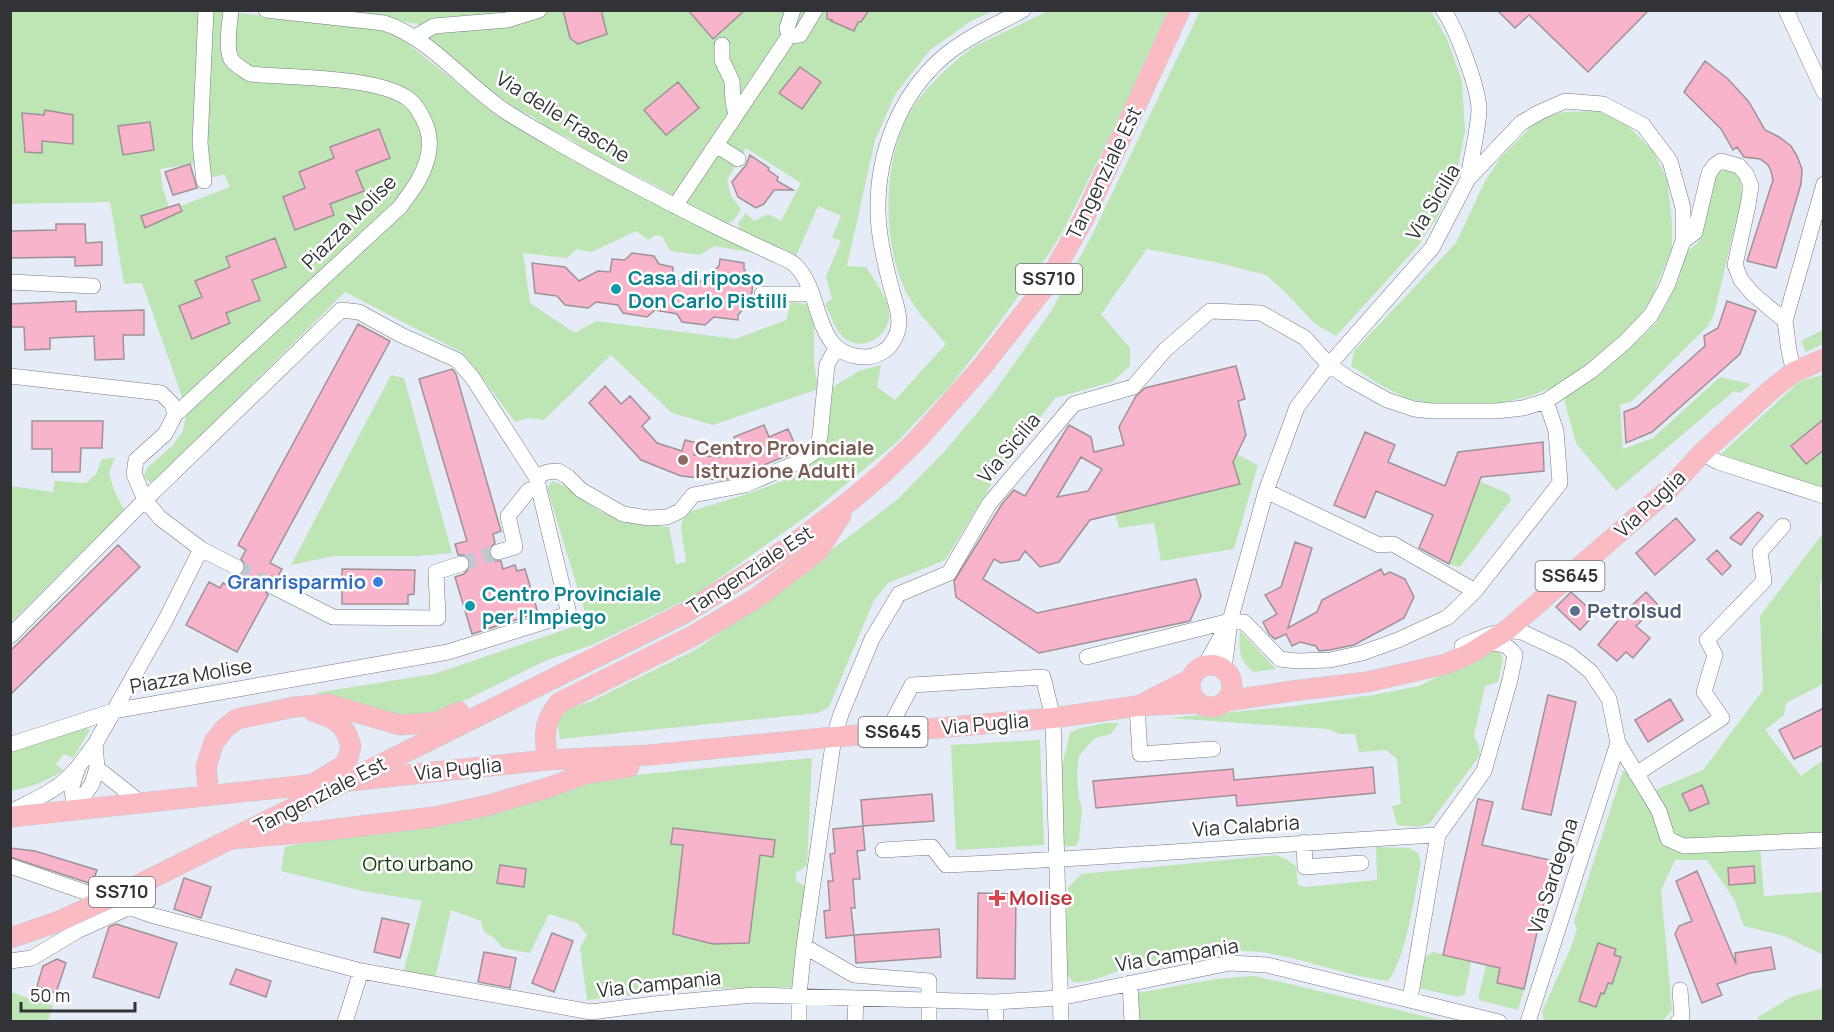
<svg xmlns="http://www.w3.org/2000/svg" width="1834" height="1032" viewBox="0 0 1834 1032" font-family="Manrope,sans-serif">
<rect width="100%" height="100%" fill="#e5ecf7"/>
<path fill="#bee5b4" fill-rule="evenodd" d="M379,10L387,12L993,11L971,21L930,50L896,93L875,140L847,266L866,267C874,280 888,298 889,313C891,334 865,352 847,340C835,332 831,316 825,304L832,299L826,277L841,241L832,237L841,216L818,206L796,256L740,232L738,223L746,213L754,221L768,214L781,221L801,183L746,148L727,180L731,196L741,209L734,220L725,225L653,184L590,153L569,138L549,129L533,117L517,109L434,49L418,24L342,11Z
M10,11H221L380,29L397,35L501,118L600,175L760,254L714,246L700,255L670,251L662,236L656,235L648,240L636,231L592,252L577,249L567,258L523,253L530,303L575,333L596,321L736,339L786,320L791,302L806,304L814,324V362L818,389L713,425L672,413L611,355L544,420L528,418L515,422L475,368L461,352L345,292L152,484L144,477L147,468L172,446L183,431L186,416L181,394L142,283L124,284L110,202L11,204ZM209,161L210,178L224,174L230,187L170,210L163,189L160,169Z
M1048,11H1168L1110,136L1064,229L1050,252L988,338L951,385L897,442L811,513L694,596L592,645L547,660L445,710L427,715L407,718L336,698L315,693L434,674L588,622L547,488L552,481C571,486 583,502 600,511C621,522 646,524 669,527L676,564L686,562L681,528L683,517L692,511L750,493L798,475L820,457L828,433L833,387L859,371L881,365L877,387L895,400L946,344C936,331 923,319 914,305C881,258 881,166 908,116C922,90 950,64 974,47C981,42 990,39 998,35C1015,27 1031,19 1048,11Z
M1200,11H1431L1447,39L1462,81L1465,132L1455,181L1437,218L1418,246L1336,336L1315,324L1287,294L1266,275L1219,263L1147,249L1101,314L1130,348V366L1112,382L1055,398L997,475L945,560L888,583L874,600L829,707L818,713L560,739L557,720L571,707L590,702L697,649L787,584L898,499L945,451L992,395L1052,310L1091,237Z
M1598,111L1626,124L1653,151L1667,179L1672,223V248L1653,295L1636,322L1595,360L1553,387L1527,397L1491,405H1442L1408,399L1379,384L1351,366L1354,351L1456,243L1484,183L1501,157L1541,117L1565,112Z
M1728,169L1738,173L1741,182L1742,196L1714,314L1708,326L1632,401L1620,405L1623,449L1653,438L1720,377L1751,384L1740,393L1734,391L1616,491L1576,443L1564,399L1637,341L1656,323L1668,302L1678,281L1686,252L1698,243L1703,231L1712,182L1718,172Z
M1823,330V344L1806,352L1801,341Z
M391,375L404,378L452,553L417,556H334L291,565Z
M1823,375V489L1721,454L1800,381Z
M1237,454L1258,465L1234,549L1161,561L1154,523L1119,528L1115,514L1240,483L1231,455Z
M115,458L109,473L114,490L124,510L11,622V486L53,492L55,481L86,483L96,474L102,459Z
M1479,481L1509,494L1511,500L1460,567L1449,564Z
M1823,533V576L1820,585L1823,684L1786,703L1784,715L1765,730L1801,776L1823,760V842L1760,847L1764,896L1823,892V955L1784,936L1744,926L1734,899L1707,860H1675L1661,890L1672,1010L1663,1021H1544L1542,1012L1571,947L1577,929L1574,922L1623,771L1629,773L1641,796L1703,770L1763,690L1760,616Z
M1240,631L1276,669L1253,672C1238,659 1239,650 1240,631Z
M1493,650L1500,653L1503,660L1498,682L1485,686L1474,736L1479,746L1480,755L1430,823L1419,827L1397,825L1392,806L1401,804L1397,759L1386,750L1359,752L1355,734H1339L1328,729L1169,718L1295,706L1373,695L1419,686Z
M1106,723H1119L1111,734L1095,738L1079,756L1077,771L1079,799L1082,808L1079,840L1076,846H1065L1061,832L1063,809L1060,774L1070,733L1080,728Z
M85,727L90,730L73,758L64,754L56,764L63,770C46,782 31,787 11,791L10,752Z
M1040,740L1044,845L956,850L951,745Z
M812,758L807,865L796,873V881L807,887L794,987L690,989L587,1000L580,948L587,935L577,923L549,914L530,953L503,948L493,937L484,932L481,921L451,910L435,979L403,974L422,901L363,891L281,871L285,847L594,779Z
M1376,847L1409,848L1418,853L1421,862C1415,892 1406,960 1388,981C1335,975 1284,948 1230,951C1197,953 1162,958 1130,967C1112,972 1092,984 1073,982L1066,973L1065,948L1068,888L1081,874L1276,855L1286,859L1296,866L1298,885L1305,887L1377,880Z
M1433,952L1471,962L1465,994L1459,997L1418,988L1424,958Z
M1486,965L1500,968L1497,983L1524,989L1518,1010L1479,1000V995Z
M1253,976L1277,981L1444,1021H1140L1138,993L1216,979Z
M1823,988V1021H1757L1758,1017L1791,997Z
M11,992L53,1006L48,1021H11Z"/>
<path fill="#f7b4ca" stroke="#9f9296" stroke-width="1.5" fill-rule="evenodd" d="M563,10H601L607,34L578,44L570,38Z
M688,10H745L713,39Z
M827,10H869L861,22H858L854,31L831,21L832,20L827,19Z
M1497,10H1649L1588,72L1529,15L1515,28Z
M1705,61L1728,79L1749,102L1765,130L1779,137L1791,146L1797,156L1802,169L1801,184L1776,268L1747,261L1773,180L1771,171L1768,165L1760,159L1744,157L1737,147L1733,150L1721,129L1684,92Z
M800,67L821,82L802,109L779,93Z
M678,82L699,108L666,135L644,110Z
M45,110L73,115V144L42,141V153L25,152L22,113L44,115Z
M150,122L154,150L123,155L118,126Z
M379,129L390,158L356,171L364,191L330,204L334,215L295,230L283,197L305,188L299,172L334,158L330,147Z
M750,155L769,168L768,170L778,177L777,181L793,190H774L764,204L756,208L738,197L732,182L746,165Z
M190,164L197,188L173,195L165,172Z
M179,204L182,211L145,228L141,216Z
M56,224H85L86,243L102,242V265L75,266V257L10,258V231L56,230Z
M275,238L286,267L252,280L260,300L226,313L230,323L192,339L179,306L202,297L195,281L230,267L226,257Z
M632,253L654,256L659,264L673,267L672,280L697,284L719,266L720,259L744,263V269L753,282L751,300L738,315V320L714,317L705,325L682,322L677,314L655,310L647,317L623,313L618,305L596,302L588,308L565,305L557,296L535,293L532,263L565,267L579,281L598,271L610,272L612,259L625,260Z
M76,301V312L144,310V335H123L124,359L95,360L94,336L50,338V349L25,350L24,327H10V304Z
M1727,301L1756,311L1740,354L1652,432L1626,443L1624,412L1637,407L1705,346L1704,336L1718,328Z
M358,324L390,341L270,563L282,569L277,578L271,576L264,581L262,587L268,595L237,652L186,625L209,582L220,588L223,583L227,585L232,576L237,577L244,572L246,566L241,559L246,550L238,545Z
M1236,366L1245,399L1238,401L1246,435L1233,462L1240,484L1090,520L1059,562L1040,567L1025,551L1019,560L1001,563L994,559L983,579L1037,613L1196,579L1201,596L1190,621L1039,653L956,597L954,581L1002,504L1014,490L1025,496L1069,425L1091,437L1094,452L1124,445L1119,427L1136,396L1145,388ZM1081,457L1102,469L1088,491L1057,497Z
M452,369L456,374L501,531L493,534L495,543L489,549V555L495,561H501L503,569L515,565L517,571L525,569L538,613L472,634L455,577L464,574L470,567V562L468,557L464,555H458L455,544L467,541L419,379Z
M605,386L621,404L630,396L650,418L642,426L657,443L682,451L685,440L697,443L694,455L719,457L738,449L734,437L764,425L769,437L788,429L798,451L732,478L720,480L681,476L641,460L589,403Z
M1824,419V450L1806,464L1791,446Z
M32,421H103L102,448H81L80,472H52V449H32Z
M1365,432L1395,445L1388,462L1445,486L1458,452L1543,442L1544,471L1481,477L1449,564L1419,548L1433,515L1376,491L1365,518L1334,505Z
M1758,512L1763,516L1741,545L1730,538Z
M1676,518L1695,540L1655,575L1636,553Z
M1295,542L1312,548L1288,628L1317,612L1322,600L1381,569L1384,575L1390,572L1405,579L1414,597L1404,618L1354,645L1329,650L1319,651L1316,646L1300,642L1292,646L1286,634L1275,639L1269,634L1263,622L1277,614L1265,595L1281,587Z
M118,545L140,567L10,695V651Z
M1717,550L1731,566L1722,575L1707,559Z
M342,569L415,570L414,594L408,595V604H342Z
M1571,592L1595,614L1580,630L1556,607Z
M1646,592L1658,605L1636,626L1650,638L1633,658L1626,652L1617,661L1598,645L1627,610Z
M1548,695L1576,702L1551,815L1522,809Z
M1670,699L1683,720L1648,742L1635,720Z
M1824,708V745L1794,759L1779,730Z
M1373,767L1375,793L1237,806L1236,795L1096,808L1093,781L1233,769L1234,780Z
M1702,785L1709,803L1690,811L1682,794Z
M932,794L934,821L863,826L861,800Z
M1478,799L1493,802L1482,845L1550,860V876L1524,989L1497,983L1500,968L1443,955Z
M863,826L865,850L857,851L860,879H853L855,908H851L854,935L826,938L824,911L830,910L828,881H833L830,854L835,853L833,829Z
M673,828L775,840L773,857L760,855L749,943L713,944L673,934L683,845L671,844Z
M10,848L35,851L97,870L92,884L10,857Z
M500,865L526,869L524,887L497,883Z
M1754,866L1755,883L1729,885L1728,868Z
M1697,871L1736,964L1735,953L1771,947L1775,969L1750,973L1717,984L1722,995L1702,1003L1675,934L1679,926L1692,921L1676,881Z
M184,878L211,887L201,918L174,909Z
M978,893L1016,894L1015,979L977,978Z
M382,918L409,924L400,958L374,952Z
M116,924L177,943L159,998L93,977L109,927Z
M939,929L941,957L856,963L854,935Z
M552,933L573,941L554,992L532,983Z
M1598,943L1616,949L1614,955L1621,957L1612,984L1608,983L1604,994L1601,993L1596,1007L1579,1001Z
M484,952L516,958L510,988L478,982Z
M57,959L66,963L56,993L37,986L43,966Z
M236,969L271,981L266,997L230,984Z"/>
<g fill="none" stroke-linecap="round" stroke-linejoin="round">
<path stroke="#c1c7d1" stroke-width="15" stroke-dasharray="15 8" stroke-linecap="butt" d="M461,564L498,552
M236,567L272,586"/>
<g stroke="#757b85" stroke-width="16">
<path id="minor" d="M266,10L384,23C429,37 466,85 505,111C520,121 535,129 550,138C606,171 663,200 721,229C738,237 755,245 772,253C780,257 790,260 795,265C825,293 811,357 866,357C875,357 887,351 892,343C906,323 895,304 890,283C884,260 878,235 878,211C877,154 899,96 942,58C966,37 996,25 1023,10
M793,10L787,28L789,36L800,35L815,10
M1443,10C1456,27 1479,89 1479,110C1478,132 1471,157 1468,179
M1786,10L1824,92
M415,37L434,26L507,20L539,10
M722,45V60L732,81L733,102L736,115
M716,145L738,159
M204,181L200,143L206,10
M675,206L789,36
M1683,241L1695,232L1709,173L1715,165L1721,161L1739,166L1746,174L1751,186L1748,205L1735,265L1741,280L1753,294L1785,321
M10,282L93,286
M762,294H811
M1794,372L1789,351L1785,321L1824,184
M10,376L161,393L172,404L175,415L165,434L136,460L134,474L145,500L10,636
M175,415L400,207C406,198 413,190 418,181C427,165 433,146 427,128C423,117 417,105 407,98C375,76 290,78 250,74C244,70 235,65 231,59C225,46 230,24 231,10
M1702,453L1718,462L1824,496
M536,477L547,472L558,471L568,477L581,490L623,514L649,518L667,517L680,511L693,495L745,485L801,461L816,451L820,436L827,365L836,348
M1266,491L1379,545L1393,544L1475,591
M201,549L236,567
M498,552L515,547L508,516L529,490L539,488
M272,586L333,617L438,618L436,572L461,564
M1462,646C1482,637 1500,628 1522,632L1569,654L1591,672L1609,699L1618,743L1528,1022
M1087,657L1230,621L1244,622L1280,659L1296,661L1330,660L1362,653L1398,640L1448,617L1475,591L1560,483L1556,431L1546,401
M1205,665L1226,628
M1137,706L1140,754L1213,749
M887,732L912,685L1043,677L1053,718L1061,1022
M10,743L12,744L113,711L448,652L569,614L536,477L472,377L457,360L401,335L359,312L341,310L145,500L160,518L201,549L165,621L95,744L78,767L72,786L74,810
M1618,743L1659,811L1668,839L1684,846L1824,840
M97,768L141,803
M1636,774L1722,718L1704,692L1715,655L1707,640L1764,581L1760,552L1783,526
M74,810L92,784L97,768L95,744
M10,812C34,800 59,790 76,769
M1304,842L1305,867L1361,863
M883,850L932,847L946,865C1110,858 1274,844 1438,835
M10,866L151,915L361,971L591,1012L654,1004L754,995L995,1002L1059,998L1230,963L1267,965L1499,1022
M10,961L32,958L77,931L128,908
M1130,983L1132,1022
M1410,999L1438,835L1484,771L1510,680L1515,655C1507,643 1500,644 1487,643
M995,1002L996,1022
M345,1022L361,971
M799,1022V995L804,946
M855,1022L856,998
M929,1022V981L854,975L804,946L834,737L841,714L872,639L899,594L949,573L989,504L1074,404L1133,387L1165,350L1210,311L1261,313L1305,338L1329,365L1351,380L1387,400L1414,409L1432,411H1496L1523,408L1546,401L1591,371L1625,342L1651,315L1667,286L1683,241V208L1670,161L1643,125L1603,104L1565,101L1540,112L1521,123L1468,179L1432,248L1329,365L1297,407L1266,491L1230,621L1224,669
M1678,1022L1682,1017L1680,990"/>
</g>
<g stroke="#c9cacb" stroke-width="21">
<path id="major" d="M1190 686a21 21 0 1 1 42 0a21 21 0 1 1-42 0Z
M1226,701L1292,691L1367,682L1446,664L1469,654L1506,631L1667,491L1702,453L1772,389L1794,372L1824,359
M1142,704L1191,679
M314,712C335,718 345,723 351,746
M438,736L683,614L767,562L808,533L850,501L881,475L917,440L981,368L1047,284L1084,218L1180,10
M547,760C545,735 542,724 559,703L693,636L755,599L818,551L841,515
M349,781L547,760L649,755L834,737L1053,718L1137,706L1198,703
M209,795L206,767L214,742L224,729L237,719L294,707L328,704L400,725L438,722L459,712
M10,817L317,784
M232,839L312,832L434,817L489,805L550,787L585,774L629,767"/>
</g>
<use href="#minor" stroke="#fff" stroke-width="15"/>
<use href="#major" stroke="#fabbc2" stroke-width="20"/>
<g stroke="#c9cacb" stroke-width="21" stroke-linecap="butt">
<path id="major-bridge" d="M298,793L343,766L348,758L351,746
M10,938L57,922L138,885L438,736"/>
</g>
<use href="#major-bridge" stroke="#fabbc2" stroke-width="20"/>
</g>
<g fill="#0f9aa8" stroke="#fff" stroke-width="2">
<circle cx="616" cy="289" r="6"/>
<circle cx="470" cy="606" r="6"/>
</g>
<circle fill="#8d6e63" stroke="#fff" stroke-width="2" cx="683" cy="460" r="6"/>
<circle fill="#3f7fe0" stroke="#fff" stroke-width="2" cx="378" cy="582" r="6"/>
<circle fill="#5c6f8a" stroke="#fff" stroke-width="2" cx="1575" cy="611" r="6"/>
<path fill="#e0444e" stroke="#fff" stroke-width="2" d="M994 889h6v6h6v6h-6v6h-6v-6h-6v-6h6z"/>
<g text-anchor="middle" stroke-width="5" stroke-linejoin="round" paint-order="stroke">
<g fill="#fff" stroke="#6f7073" stroke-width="1.5">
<rect x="1016" y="264" width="66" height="30" rx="4.5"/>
<rect x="1535.5" y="561" width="69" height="30" rx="4.5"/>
<rect x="858.5" y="717" width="69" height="30" rx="4.5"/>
<rect x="89" y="877" width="66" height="30" rx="4.5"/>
</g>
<g font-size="18" font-weight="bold" fill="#313337">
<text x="1049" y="285">SS710</text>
<text x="1570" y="582">SS645</text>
<text x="893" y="738">SS645</text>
<text x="122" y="898">SS710</text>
</g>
<g font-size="20" fill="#313337" stroke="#fff">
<text transform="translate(563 117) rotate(32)" y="7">Via delle Frasche</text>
<text transform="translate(1104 173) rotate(-64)" y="7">Tangenziale Est</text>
<text transform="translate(1433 202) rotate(-59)" y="7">Via Sicilia</text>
<text transform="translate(349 222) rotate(-45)" y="7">Piazza Molise</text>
<text transform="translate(1009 448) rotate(-50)" y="7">Via Sicilia</text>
<text transform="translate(1650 504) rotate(-43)" y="7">Via Puglia</text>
<text transform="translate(750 570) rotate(-33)" y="7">Tangenziale Est</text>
<text transform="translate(191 676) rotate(-10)" y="7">Piazza Molise</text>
<text transform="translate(985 724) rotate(-5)" y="7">Via Puglia</text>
<text transform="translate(458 769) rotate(-6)" y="7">Via Puglia</text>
<text transform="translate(320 795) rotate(-27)" y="7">Tangenziale Est</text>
<text transform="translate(1246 826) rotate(-4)" y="7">Via Calabria</text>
<text transform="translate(1553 876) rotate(-72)" y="7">Via Sardegna</text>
<text transform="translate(1177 955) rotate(-9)" y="7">Via Campania</text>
<text transform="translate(659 984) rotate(-6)" y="7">Via Campania</text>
</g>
<g font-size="20" font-weight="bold" fill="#0d838f" stroke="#fff" text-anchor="start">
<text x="628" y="285">Casa di riposo<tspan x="628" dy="23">Don Carlo Pistilli</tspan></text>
<text x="482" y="601">Centro Provinciale<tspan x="482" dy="23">per l'Impiego</tspan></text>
</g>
<g font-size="20" font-weight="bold" fill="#785e54" stroke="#fff" text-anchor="start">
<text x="695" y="455">Centro Provinciale<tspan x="695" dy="23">Istruzione Adulti</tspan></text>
</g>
<g font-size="20" font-weight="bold" fill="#366cbe" stroke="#fff" text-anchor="end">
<text x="366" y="589">Granrisparmio</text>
</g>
<g font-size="20" font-weight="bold" fill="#4e5e75" stroke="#fff" text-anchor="start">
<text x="1587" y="618">Petrolsud</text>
</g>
<g font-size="20" fill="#183a0f" stroke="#fff">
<text x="418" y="871">Orto urbano</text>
</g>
<g font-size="20" font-weight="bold" fill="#be3a42" stroke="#fff" text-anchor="start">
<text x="1009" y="905">Molise</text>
</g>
</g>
<rect width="1834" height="1032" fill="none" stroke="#313337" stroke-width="24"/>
<path d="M21 1002v9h114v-9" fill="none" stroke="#313337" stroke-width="3"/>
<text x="30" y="1002" font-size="18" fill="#313337" stroke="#ffffff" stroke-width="4.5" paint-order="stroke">50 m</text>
</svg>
